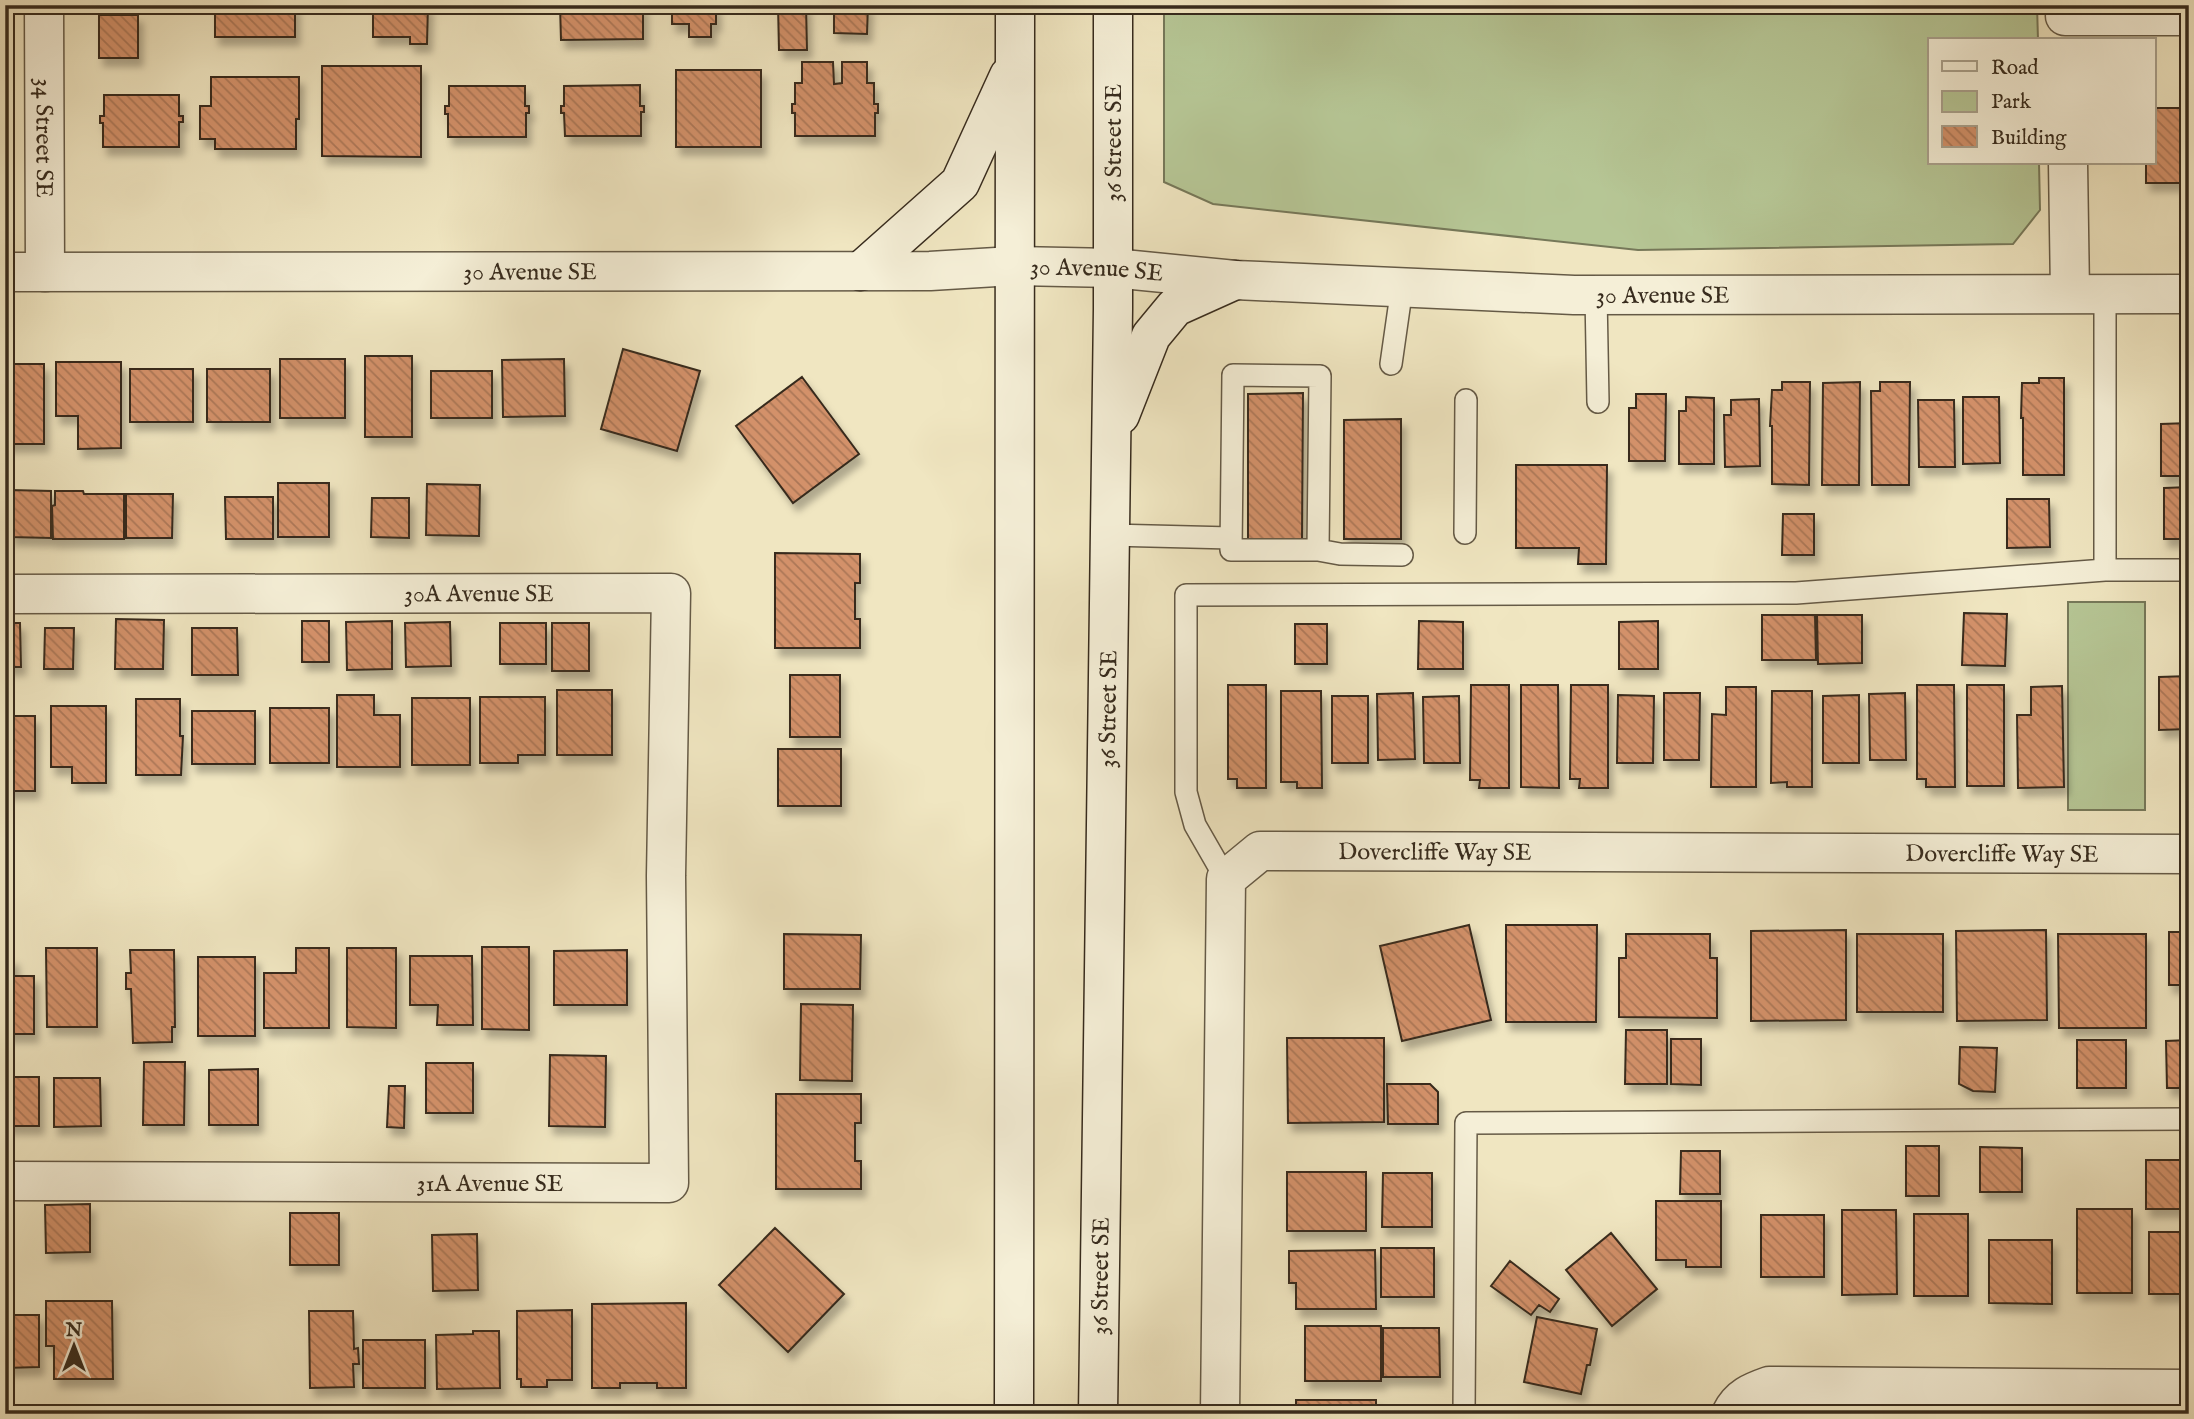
<svg xmlns="http://www.w3.org/2000/svg" width="2194" height="1419" viewBox="0 0 2194 1419" font-family="'IM FELL English',serif">
<defs>
<pattern id="building-back-hatch" width="6" height="6" patternUnits="userSpaceOnUse" patternTransform="scale(1.75)"><rect width="6" height="6" fill="#d3916a"/><path d="M-1 5l2 2M0 0l6 6M5-1l2 2" fill="none" stroke="#ac7757"/></pattern>
<filter id="shadow"><feDropShadow dx="4.5" dy="8" stdDeviation="3.5" flood-color="#0004"/></filter>
</defs>
<rect width="100%" height="100%" fill="#f0e6c1"/>
<filter id="stains"><feTurbulence type="fractalNoise" baseFrequency=".00286" numOctaves="4"/><feColorMatrix values="0 0 0 0 .2 0 0 0 0 .09 0 0 0 0 .02 0 0 0 .5 -.17"/></filter>
<radialGradient id="worn" r=".72"><stop offset=".6" stop-color="#630" stop-opacity="0"/><stop offset="1" stop-color="#630" stop-opacity=".3"/></radialGradient>
<path fill="#b6c695" stroke="#767859" stroke-width="2" d="M1164,5H2037L2038,40H1930V163H2039L2040,210L2013,244L1638,250L1213,204L1164,182Z
M2068,602H2145V810H2068Z"/>
<path fill="url(#building-back-hatch)" stroke="#372b1d" stroke-width="2" filter="url(#shadow)" d="M215,5H295V37H215Z
M373,5H428L427,44H410V37H373Z
M560,5H643V39L561,40Z
M672,5H716V24H711V37H689V24H672Z
M778,5H806L807,50H779Z
M834,5H868L867,34L834,33Z
M99,15H138V58H99Z
M802,62H833L834,84L842,83V62H867V83H874V104H878V113H875V136H795V113H792V104H795V83H802Z
M322,66H421V157L322,156Z
M676,70H761V147H676Z
M211,77H299V119H296V149H215V139H200V106H211Z
M640,85V106H644V112H641V136H565L564,113H561V106H564V86Z
M449,86H525V106H529V113H526V137H448V114H445V106H449Z
M2182,94H2189V196H2182V183H2146V163H2154V108H2182Z
M104,95H179V116H183V122H179V147H103V123H100V116H104Z
M623,349L700,371L677,451L601,429Z
M365,356H412V437H365Z
M280,359H345V418H280Z
M564,359L565,416L503,417L502,360Z
M56,362H121V448L78,449V416H56Z
M5,364H44V444H5Z
M130,369H193V422H130Z
M207,369H270V422H207Z
M431,371H492V418H431Z
M802,377L859,454L793,503L736,426Z
M2039,378H2064V475H2023V418H2021L2022,383H2039Z
M1782,382H1810L1809,485L1772,484V426H1770L1772,390H1782Z
M1860,382L1859,485H1822L1823,383Z
M1880,382H1910L1909,485H1872L1871,391H1880Z
M1303,393L1302,539H1248V394Z
M1636,394H1666L1665,461H1629V408H1636Z
M1686,397L1714,398V464H1679V411H1686Z
M1963,397H1999L2000,463L1963,464Z
M1759,399L1760,466L1725,467L1724,415H1731V400Z
M1918,400H1954L1955,467H1919Z
M1401,419V539H1344V420Z
M2189,423V476H2161V424Z
M1516,465H1607L1606,564H1578L1579,548H1516Z
M278,483H329V537H278Z
M427,484L480,485L479,536L426,535Z
M2189,487V539H2164V488Z
M10,490L51,491V538L10,537Z
M55,491H83L84,494H124V539H53L52,506L55,505Z
M126,494H173L172,538H126Z
M225,497H273V539H226Z
M372,498H409V538L371,537Z
M2007,499H2049L2050,547L2007,548Z
M1783,514H1814V555H1782Z
M775,553L860,554V583H855V619H860V648H775Z
M1964,613L2007,614L2005,666L1962,665Z
M1762,615H1815L1816,660H1762Z
M1817,615H1862V663L1818,664Z
M116,619L164,620L163,669H115Z
M302,621H329V662H302Z
M392,621V669L347,670L346,622Z
M1419,621L1463,622V669H1418Z
M1658,621V669H1619V622Z
M450,622L451,666L406,667L405,623Z
M5,623H20L21,667H5Z
M500,623H546V664H500Z
M552,623H589V671H552Z
M1295,624H1327V664H1295Z
M45,628H74L73,669H44Z
M192,628H237L238,675H192Z
M790,675H840V737H790Z
M2189,676V729L2159,730V677Z
M1228,685H1266V788H1237V779H1228Z
M1471,685H1509V788H1479L1480,780H1470Z
M1521,685H1558L1559,788L1521,787Z
M1571,685H1608V788H1579L1580,779H1570Z
M1917,685H1954L1955,787H1926V779H1917Z
M1967,685H2004V786H1967Z
M2062,686L2064,787L2018,788L2017,715H2031V687Z
M1726,687H1756V787H1711L1712,714L1726,715Z
M557,690H612V755H557Z
M1281,691H1321L1322,788H1297V782H1281Z
M1772,691H1812V787H1787V782L1771,783Z
M1413,693L1415,759L1378,760L1377,694Z
M1664,693H1700L1699,760H1664Z
M1905,693L1906,760H1870L1869,694Z
M337,695H374V715H400V767H337Z
M1618,695L1654,696L1653,763H1617Z
M1859,695V763H1823V696Z
M1332,696H1368V763H1332Z
M1459,696L1460,763H1424L1423,697Z
M480,697H545V755H518V763H480Z
M412,698H470V765H412Z
M136,699H180V736H183L181,775H136Z
M51,706H106V783H72V767H51Z
M270,708H329V763H270Z
M192,711H255V764H192Z
M5,716H35V791H5Z
M778,749H841V806H778Z
M1469,925L1491,1020L1402,1041L1380,946Z
M1506,925H1597L1596,1022H1506Z
M1846,930V1020L1751,1021V931Z
M2046,930L2047,1020L1957,1021L1956,931Z
M2169,932H2189V985H2169Z
M784,934L861,935L860,989H784Z
M1626,934H1710V958H1717V1018L1619,1017V958H1626Z
M1857,934H1943V1012H1857Z
M2058,934H2146V1028H2059Z
M482,947H529V1030L482,1029Z
M46,948H97V1027H47Z
M296,948H329V1028H264V973H296Z
M347,948H396V1028L347,1027Z
M130,950H174L175,1027H172V1042L133,1043L131,989H126V973H131Z
M627,950V1005H554V951Z
M410,956H472L473,1025H437L438,1005H410Z
M198,957H255V1036H198Z
M5,958H14V976H34V1034H5Z
M801,1004L853,1005L852,1081L800,1080Z
M1626,1030H1667V1084H1625Z
M1287,1038H1384V1122L1288,1123Z
M1671,1039H1701V1085L1671,1084Z
M2077,1040H2126V1088H2077Z
M2189,1040V1088H2167L2166,1041Z
M1960,1047L1997,1048L1995,1092L1973,1091L1959,1084Z
M550,1055L606,1056L605,1127L549,1126Z
M144,1062H185L184,1125H143Z
M426,1063H473V1113H426Z
M258,1069V1125H209V1070Z
M5,1077H39V1126H6Z
M54,1078H100L101,1126L54,1127Z
M1387,1084H1430L1438,1092V1124H1388Z
M389,1086H405L404,1128L387,1127Z
M776,1094H861V1123H855V1161H861V1189H776Z
M1906,1146H1939V1196H1906Z
M1980,1147L2022,1148V1192H1980Z
M1681,1151H1720V1194H1680Z
M2146,1160H2189V1209H2146Z
M1287,1172H1366V1231H1287Z
M1383,1173H1432V1227H1382Z
M1656,1201H1721V1267H1686V1260H1656Z
M90,1204V1252L46,1253L45,1205Z
M2077,1209H2132V1293H2077Z
M1842,1210H1896L1897,1294L1842,1295Z
M290,1213H339V1265H290Z
M1914,1214H1968V1296H1914Z
M1761,1215H1824V1277H1761Z
M775,1228L844,1294L788,1352L719,1285Z
M2149,1232H2189V1294H2149Z
M1611,1233L1657,1289L1612,1326L1566,1270Z
M477,1234L478,1290L433,1291L432,1235Z
M1989,1240H2052V1304L1989,1303Z
M1381,1248H1434V1297H1381Z
M1375,1250L1376,1309H1296V1283H1289V1251Z
M1510,1261L1559,1299L1550,1312L1539,1305L1531,1315L1491,1286Z
M46,1301H112L113,1379H54V1346H46Z
M686,1303V1388H657V1383H620V1388H592V1304Z
M572,1310V1380H547V1387H521V1379H517V1311Z
M309,1311H353L354,1349L358,1348L359,1364H353L354,1387L310,1388Z
M5,1315H39V1367L5,1368Z
M1537,1317L1597,1329L1590,1365H1587L1581,1394L1524,1382Z
M1305,1326H1381V1381H1305Z
M1383,1328H1439L1440,1377H1383Z
M473,1331H499L500,1388L437,1389L436,1335L473,1334Z
M363,1340H425V1388H363Z
M1296,1400H1376V1414H1296Z"/>
<g fill="none" stroke-linecap="round" stroke-linejoin="round">
<g stroke="#655a46" stroke-width="24">
<path id="lane" d="M2105,294V570
M1596,295L1598,402
M1391,364L1402,287
M1465,533L1466,400
M1110,535L1231,538
M1318,550L1320,376L1233,375L1231,550H1318L1340,554L1402,555
M1226,879L1195,825L1186,792V595L1796,593L2105,570H2189
M1464,1414L1466,1123L2189,1119"/>
</g>
<g stroke="#655a46" stroke-width="41">
<g id="street">
<path id="s1" d="M44,5L45,272"/>
<path d="M2065,16H2189"/>
<path d="M2068,163L2070,293"/>
<path id="s2" d="M5,272L930,271L1013,266L1113,268L1235,280L1574,295L2189,294"/>
<path id="s3" d="M5,594L671,593L666,876L669,1183L5,1181"/>
<path id="s4" d="M1220,1414L1226,879L1260,851L2189,854"/>
<path d="M1731,1414C1739,1397 1752,1392 1769,1386L2189,1389"/>
</g>
</g>
<g stroke="#372b1d" stroke-width="41">
<g id="secondary">
<path d="M861,271L960,183L1009,76"/>
<path d="M1120,415L1151,336L1175,307L1235,280"/>
<path d="M1014,1414L1015,5"/>
<path id="s5" d="M1098,1414L1113,309V5"/>
</g>
</g>
<use href="#lane" stroke="#f5efd7" stroke-width="21"/>
<use href="#street" stroke="#f5efd7" stroke-width="38"/>
<use href="#secondary" stroke="#f5efd7" stroke-width="38"/>
</g>
<g text-anchor="middle" stroke-width="6" stroke-linejoin="round" paint-order="stroke">
<g font-size="24" fill="#372b1d" stroke="#f5efd7">
<text dy="8" stroke="none"><textPath href="#s1" startOffset="133">34 Street SE</textPath></text>
<text transform="translate(1113 143) rotate(-90)" y="8">36 Street SE</text>
<text dy="8" stroke="none"><textPath href="#s2" startOffset="1092">30 Avenue SE</textPath></text>
<text dy="8" stroke="none"><textPath href="#s2" startOffset="525">30 Avenue SE</textPath></text>
<text dy="8" stroke="none"><textPath href="#s2" startOffset="1659">30 Avenue SE</textPath></text>
<text dy="8" stroke="none"><textPath href="#s3" startOffset="474">30A Avenue SE</textPath></text>
<text dy="8" stroke="none"><textPath href="#s5" startOffset="705">36 Street SE</textPath></text>
<text dy="8" stroke="none"><textPath href="#s4" startOffset="754">Dovercliffe Way SE</textPath></text>
<text dy="8" stroke="none"><textPath href="#s4" startOffset="1321">Dovercliffe Way SE</textPath></text>
<text x="490" y="1191">31A Avenue SE</text>
<text dy="8" stroke="none"><textPath href="#s5" startOffset="138">36 Street SE</textPath></text>
</g>
</g>
<rect width="2194" height="1419" fill="none" stroke="#f0e6c1" stroke-width="28"/>
<rect x="7" y="7" width="2180" height="1405" fill="none" stroke="#372b1d" stroke-width="3.5"/>
<rect x="14" y="14" width="2166" height="1391" fill="none" stroke="#372b1d" stroke-width="2"/>
<rect x="1928" y="38" width="228" height="126" fill="#f5efd7" stroke="#a9a18d" stroke-width="2"/>
<rect x="1942" y="61" width="35" height="10" fill="#f5efd7" stroke="#a9a18d" stroke-width="2"/>
<text x="1991" y="74" font-size="21" fill="#372b1d">Road</text>
<rect x="1942" y="91" width="35" height="21" fill="#b6c695" stroke="#a9a18d" stroke-width="2"/>
<text x="1991" y="108" font-size="21" fill="#372b1d">Park</text>
<rect x="1942" y="126" width="35" height="21" fill="url(#building-back-hatch)" stroke="#a9a18d" stroke-width="2"/>
<text x="1991" y="144" font-size="21" fill="#372b1d">Building</text>
<g transform="translate(74 1346)" stroke="#f5efd7" stroke-width="5" paint-order="stroke">
<path d="M0-5L12 26L0 18L-12 26Z" fill="#372b1d"/>
<text y="-10" font-size="19" font-weight="bold" text-anchor="middle" fill="#372b1d">N</text>
</g>
<rect width="100%" height="100%" filter="url(#stains)"/>
<rect width="100%" height="100%" fill="url(#worn)"/>
</svg>
